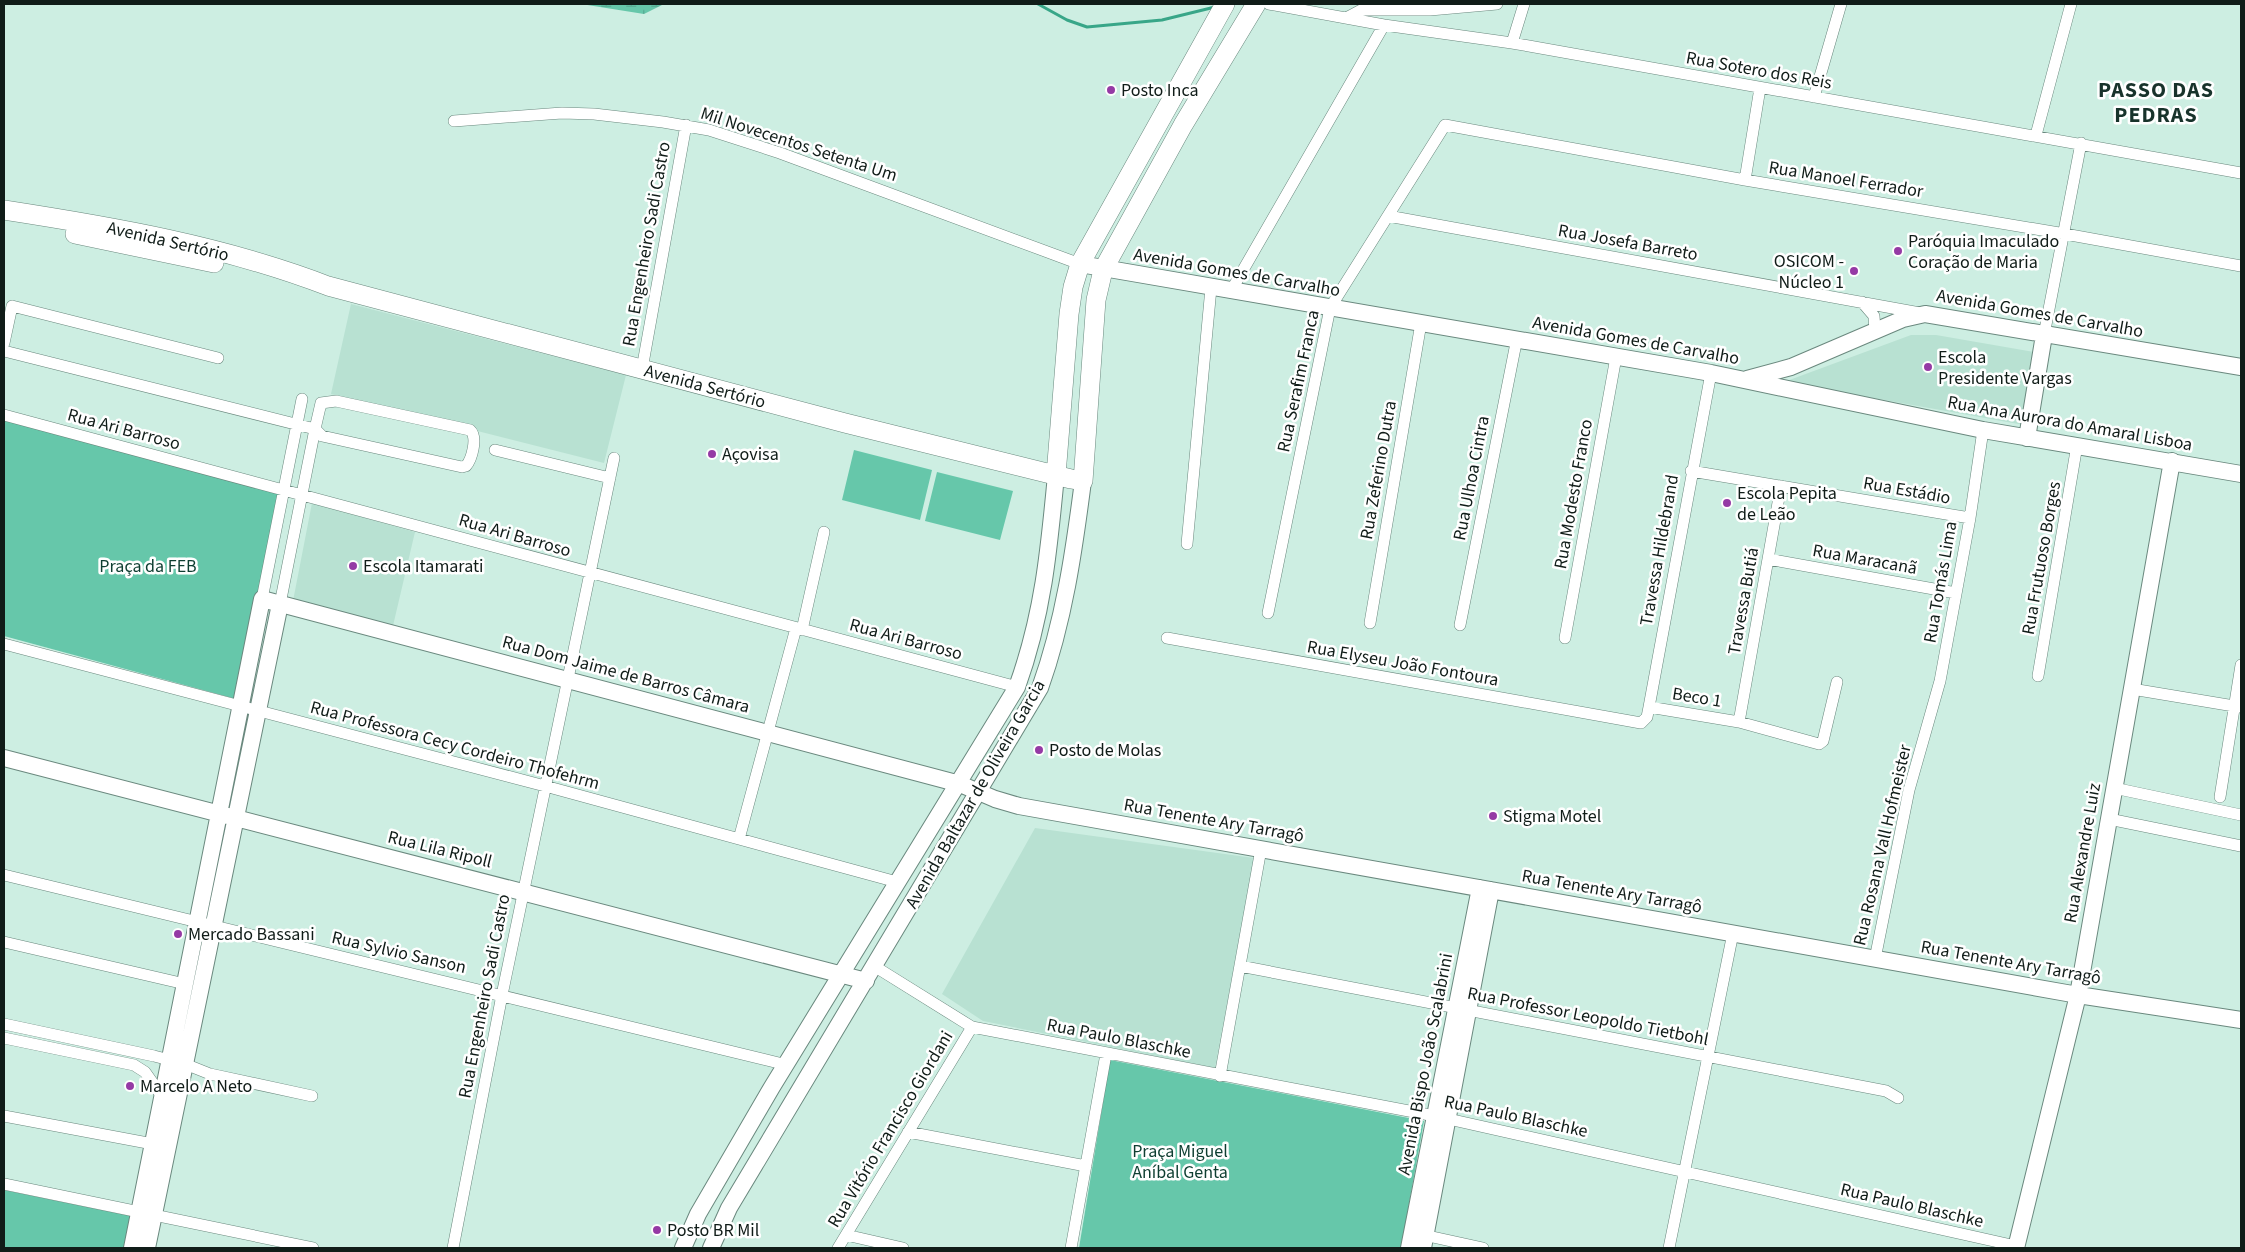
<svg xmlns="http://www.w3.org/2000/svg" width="2245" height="1252" viewBox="0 0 2245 1252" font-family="'Source Sans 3',sans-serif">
<defs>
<pattern id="wetland-marsh" width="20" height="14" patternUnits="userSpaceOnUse" patternTransform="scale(1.25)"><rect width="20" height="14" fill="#66c7aa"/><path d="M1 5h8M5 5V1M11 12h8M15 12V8" fill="none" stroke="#57aa92"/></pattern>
</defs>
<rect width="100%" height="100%" fill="#cdeee2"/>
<path fill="#b8e1d2" d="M351,304L626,375L604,463L331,394Z
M1911,335H1936L2034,352L2024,425L1784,382Z
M312,503L415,532L392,630L293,601Z
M1035,828L1254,858L1215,1068L983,1021L942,994Z"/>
<path fill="url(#wetland-marsh)" d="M581,4H664L644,14Z"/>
<path fill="#66c7aa" d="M4,419L281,494L236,699L4,636Z
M854,450L932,470L920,520L842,500Z
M937,472L1013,491L1000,540L925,521Z
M1110,1060L1424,1121L1401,1248H1079Z
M4,1190L131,1216L125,1248H4Z"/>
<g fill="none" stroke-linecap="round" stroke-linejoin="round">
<path stroke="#38a688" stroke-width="3" d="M1038,4L1067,20L1087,27L1162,20L1215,7"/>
<g stroke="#6a887e" stroke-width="12">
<path id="street" d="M1269,4L1384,25L1512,43L2241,173
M1346,18L1361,10H1430L1497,4
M1512,43L1524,4
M1814,97L1841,4
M454,121L562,113L594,114L663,122L709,130L780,153L1080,264
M2036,135L2071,4
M1745,180L1760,88
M1388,216L1920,313
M1231,291L1384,25
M1862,302L1874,316L1875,331
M2044,335L2081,143
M4,343L12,306L218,358
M4,351L315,429L322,436L462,467L466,466C472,459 478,437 470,430L336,401L321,403L315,429L280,604
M642,369L686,125
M4,415C342,504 679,597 1017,687
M495,450L610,478
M1691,471L1970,518
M1187,544L1211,288
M1768,559L1956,593
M262,599L302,399
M1268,613L1330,308L1445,125L1745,180L2065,234L2241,266
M1370,623L1421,323
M1460,625L1517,338
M802,630L824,532
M1167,638L1641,723L1647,717L1649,707L1711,373
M1565,638L1616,357
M4,644L545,786L897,882
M2038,676L2077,445
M2132,689L2240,707
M1649,707L1739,722L1819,744L1823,741L1837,682
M1739,722L1781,486
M2114,788L2241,815
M2220,797L2241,665
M2109,819L2241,846
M739,839L796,628
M4,875L787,1065
M4,942L185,984
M1875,959L1909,790L1940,681L1970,518L1983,430
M874,966L972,1027L1435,1116L2016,1246
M1240,966L1886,1091L1898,1098
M4,1024L154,1056L185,1064L210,1074L312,1096
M4,1038L134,1065L145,1072L162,1096
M1220,1076L1261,849
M4,1116L153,1144
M908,1132L1086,1166
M4,1184L313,1248
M1419,1234L1483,1248
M846,1235L903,1248
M453,1248L502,995L614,458
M838,1248L972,1027
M1071,1248L1106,1054
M1669,1248L1733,933"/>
</g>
<g stroke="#6a887e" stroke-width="18">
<path id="secondary" d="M1080,264L1711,373L1983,430L2241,474
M1747,379L1791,367L1903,319L1925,314L2241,367
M2027,438L2044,335
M4,758L866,981
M132,1248L262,599L960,784L995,799L1019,806L2078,995L2241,1020
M147,1248L280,604
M683,1248L698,1214L772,1087L1017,687C1043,615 1049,550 1056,475
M711,1248L729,1208L1040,688C1064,621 1074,551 1083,481
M1409,1248L1480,888
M1423,1248L1491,890
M2016,1248L2078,995L2172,461"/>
</g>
<g stroke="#6a887e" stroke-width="20">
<path id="primary" d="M4,210C114,227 224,246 328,286L845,423L1071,479L1083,481L1096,300L1103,270L1183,125L1256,4
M75,234L214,263
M1056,475L1069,314L1073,287L1080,264L1225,4"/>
</g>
<use href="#street" stroke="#fff" stroke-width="11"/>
<use href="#secondary" stroke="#fff" stroke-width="16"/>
<use href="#primary" stroke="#fff" stroke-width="19"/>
</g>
<g fill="#953aa5" stroke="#fff" stroke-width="2">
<circle cx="1111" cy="90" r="5"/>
<circle cx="1898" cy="251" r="5"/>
<circle cx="1854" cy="271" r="5"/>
<circle cx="1928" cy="367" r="5"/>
<circle cx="712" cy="454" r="5"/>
<circle cx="1727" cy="503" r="5"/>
<circle cx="353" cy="566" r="5"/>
<circle cx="1039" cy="750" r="5"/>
<circle cx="1493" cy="816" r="5"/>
<circle cx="178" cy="934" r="5"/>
<circle cx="130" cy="1086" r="5"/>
<circle cx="657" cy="1230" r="5"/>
</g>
<g text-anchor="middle" stroke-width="5" stroke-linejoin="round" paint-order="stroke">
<g font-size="18" fill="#101c18" stroke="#fff">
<text transform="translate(1759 70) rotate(10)" y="6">Rua Sotero dos Reis</text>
<text transform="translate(799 144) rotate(18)" y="6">Mil Novecentos Setenta Um</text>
<text transform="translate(1846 179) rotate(9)" y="6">Rua Manoel Ferrador</text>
<text transform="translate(168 241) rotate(13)" y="6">Avenida Sertório</text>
<text transform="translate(1628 242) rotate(10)" y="6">Rua Josefa Barreto</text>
<text transform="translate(646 244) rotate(-80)" y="6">Rua Engenheiro Sadi Castro</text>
<text transform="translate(1237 272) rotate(10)" y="6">Avenida Gomes de Carvalho</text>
<text transform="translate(2040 313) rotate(10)" y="6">Avenida Gomes de Carvalho</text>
<text transform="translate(1636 340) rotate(10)" y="6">Avenida Gomes de Carvalho</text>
<text transform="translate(1298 381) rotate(-78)" y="6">Rua Serafim Franca</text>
<text transform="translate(705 386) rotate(15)" y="6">Avenida Sertório</text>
<text transform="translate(2070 423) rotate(10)" y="6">Rua Ana Aurora do Amaral Lisboa</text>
<text transform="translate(124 429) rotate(15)" y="6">Rua Ari Barroso</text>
<text transform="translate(1378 470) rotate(-80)" y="6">Rua Zeferino Dutra</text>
<text transform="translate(1471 478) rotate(-79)" y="6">Rua Ulhoa Cintra</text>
<text transform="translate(1907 490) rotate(10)" y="6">Rua Estádio</text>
<text transform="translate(1573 494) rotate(-80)" y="6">Rua Modesto Franco</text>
<text transform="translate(515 535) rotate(16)" y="6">Rua Ari Barroso</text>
<text transform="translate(1659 550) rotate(-80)" y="6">Travessa Hildebrand</text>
<text transform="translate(2041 558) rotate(-80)" y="6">Rua Frutuoso Borges</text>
<text transform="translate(1865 559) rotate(10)" y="6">Rua Maracanã</text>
<text transform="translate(1940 582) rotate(-80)" y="6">Rua Tomás Lima</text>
<text transform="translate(1743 601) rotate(-80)" y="6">Travessa Butiá</text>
<text transform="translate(906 639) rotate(15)" y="6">Rua Ari Barroso</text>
<text transform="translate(1403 663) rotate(10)" y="6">Rua Elyseu João Fontoura</text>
<text transform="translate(626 674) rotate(15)" y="6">Rua Dom Jaime de Barros Câmara</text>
<text transform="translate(1697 697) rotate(9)" y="6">Beco 1</text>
<text transform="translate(455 745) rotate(15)" y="6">Rua Professora Cecy Cordeiro Thofehrm</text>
<text transform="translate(975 794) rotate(-60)" y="6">Avenida Baltazar de Oliveira Garcia</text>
<text transform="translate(1214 820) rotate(10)" y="6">Rua Tenente Ary Tarragô</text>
<text transform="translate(1882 845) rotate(-77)" y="6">Rua Rosana Vall Hofmeister</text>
<text transform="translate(440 849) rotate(14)" y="6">Rua Lila Ripoll</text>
<text transform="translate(2082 853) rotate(-80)" y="6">Rua Alexandre Luiz</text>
<text transform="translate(1612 891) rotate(10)" y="6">Rua Tenente Ary Tarragô</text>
<text transform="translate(399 952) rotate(13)" y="6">Rua Sylvio Sanson</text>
<text transform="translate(2011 962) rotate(10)" y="6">Rua Tenente Ary Tarragô</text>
<text transform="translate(484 996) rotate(-79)" y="6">Rua Engenheiro Sadi Castro</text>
<text transform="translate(1588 1016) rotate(11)" y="6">Rua Professor Leopoldo Tietbohl</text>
<text transform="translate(1119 1038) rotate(11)" y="6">Rua Paulo Blaschke</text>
<text transform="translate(1425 1064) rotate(-79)" y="6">Avenida Bispo João Scalabrini</text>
<text transform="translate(1516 1116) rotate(12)" y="6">Rua Paulo Blaschke</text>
<text transform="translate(890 1129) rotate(-59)" y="6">Rua Vitório Francisco Giordani</text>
<text transform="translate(1912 1205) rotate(13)" y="6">Rua Paulo Blaschke</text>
</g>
<g font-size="18" fill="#101c18" stroke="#fff" text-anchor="start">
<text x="1121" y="96">Posto Inca</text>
<text x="1908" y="247">Paróquia Imaculado<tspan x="1908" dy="21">Coração de Maria</tspan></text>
<text x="1844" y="267" text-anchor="end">OSICOM -<tspan x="1844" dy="21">Núcleo 1</tspan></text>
<text x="1938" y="363">Escola<tspan x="1938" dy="21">Presidente Vargas</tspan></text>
<text x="722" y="460">Açovisa</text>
<text x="1737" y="499">Escola Pepita<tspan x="1737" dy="21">de Leão</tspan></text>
<text x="363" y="572">Escola Itamarati</text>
<text x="1049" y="756">Posto de Molas</text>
<text x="1503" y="822">Stigma Motel</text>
<text x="188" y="940">Mercado Bassani</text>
<text x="140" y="1092">Marcelo A Neto</text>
<text x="667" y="1236">Posto BR Mil</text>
</g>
<g font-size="18" fill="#0e3e31" stroke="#fff">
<text x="148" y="572">Praça da FEB</text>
<text x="1180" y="1157">Praça Miguel<tspan x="1180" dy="21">Aníbal Genta</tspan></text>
</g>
<g font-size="22" font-weight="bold" letter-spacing="1" fill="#18332b" stroke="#fff">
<text x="2156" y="97">PASSO DAS<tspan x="2156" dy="25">PEDRAS</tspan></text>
</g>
</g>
<rect width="2245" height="1252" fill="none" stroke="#101c18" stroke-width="10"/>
</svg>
